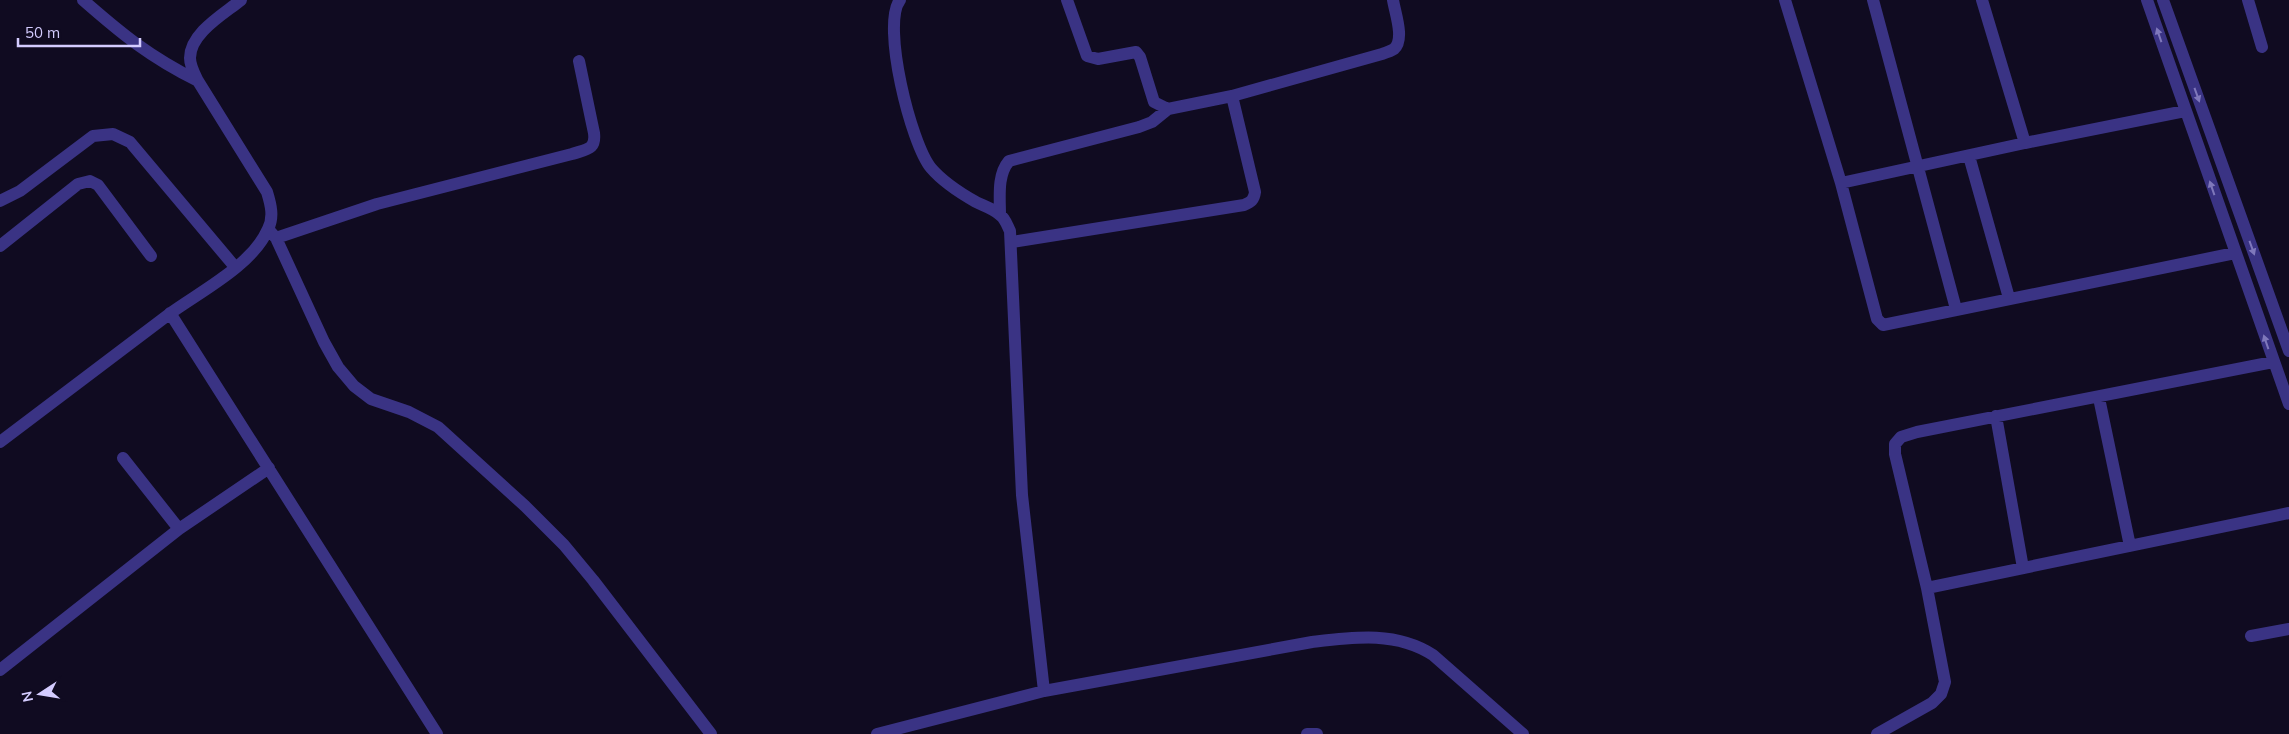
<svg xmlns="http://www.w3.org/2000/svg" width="2289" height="734" viewBox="0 0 2289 734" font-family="Mulish,sans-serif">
<rect width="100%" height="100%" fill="#100b21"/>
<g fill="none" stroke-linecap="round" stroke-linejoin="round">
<path stroke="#3a3384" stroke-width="12" d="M83,0C123,35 150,57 198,81
M900,0C881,24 911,144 931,168C943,182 960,193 976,202C984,206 994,209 1000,215C1005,218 1007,225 1010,231L1022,495L1044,691
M1067,0L1087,56L1098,59L1136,52L1140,57L1154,102L1168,109L1232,96L1382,54C1385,53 1391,51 1394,49C1405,39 1395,13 1393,0
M1785,0L1841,183L1877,319L1883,325L2235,253
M1873,0L1956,309
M2147,0L2289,404
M2163,0L2289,351
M2248,0L2262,47
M2025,143L2185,111
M1969,156L2009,298
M1841,183L2025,143L1982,0
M0,201L20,191L93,136L113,134L130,142L235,267
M1000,215C1000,197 997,175 1009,161L1139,127L1152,122L1168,109
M268,229L276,238L324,342L338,367L354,386L371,399L409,412L438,427L525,506L564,545L593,580L711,734
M276,238L377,204L572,154C587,149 596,150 594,133L579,61
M1012,242L1244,205C1251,202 1254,200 1255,192L1232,96
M0,246L78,184L90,181L98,185L151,256
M170,313L437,734
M2099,398L2130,546
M1996,416L2023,568
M0,442C56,400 112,357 168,315C199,292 252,266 268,229C274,217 271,205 267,192L198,81C194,73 190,66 190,58C190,33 224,14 241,0
M123,458L179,529
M1927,588L2289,513
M2251,636L2289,629
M0,670L179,529L269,468
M877,734L1044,691L1312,642C1354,637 1396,631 1433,655L1523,734
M1307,734H1317
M1877,734L1932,703L1941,694L1945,682L1927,588L1895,454V444L1901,437L1917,432L2273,362"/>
</g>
<defs><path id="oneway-solid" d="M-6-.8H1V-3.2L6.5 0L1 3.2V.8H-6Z" transform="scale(1.25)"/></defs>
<g fill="#7f78bb">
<use href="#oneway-solid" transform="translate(2159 35) rotate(-109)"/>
<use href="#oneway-solid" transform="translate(2197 95) rotate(70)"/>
<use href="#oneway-solid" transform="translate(2212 188) rotate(-109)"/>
<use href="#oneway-solid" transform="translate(2252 248) rotate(70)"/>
<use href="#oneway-solid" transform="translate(2266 342) rotate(-109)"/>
</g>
<g transform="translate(40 694) rotate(258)" stroke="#100b21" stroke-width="4" paint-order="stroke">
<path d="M0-4L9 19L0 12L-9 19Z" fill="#d4ccff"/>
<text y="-8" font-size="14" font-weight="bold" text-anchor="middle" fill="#d4ccff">N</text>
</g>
<path d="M18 38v8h122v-8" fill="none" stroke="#d4ccff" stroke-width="2.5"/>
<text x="25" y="38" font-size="15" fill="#d4ccff" stroke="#100b21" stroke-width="4" paint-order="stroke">50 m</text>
</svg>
